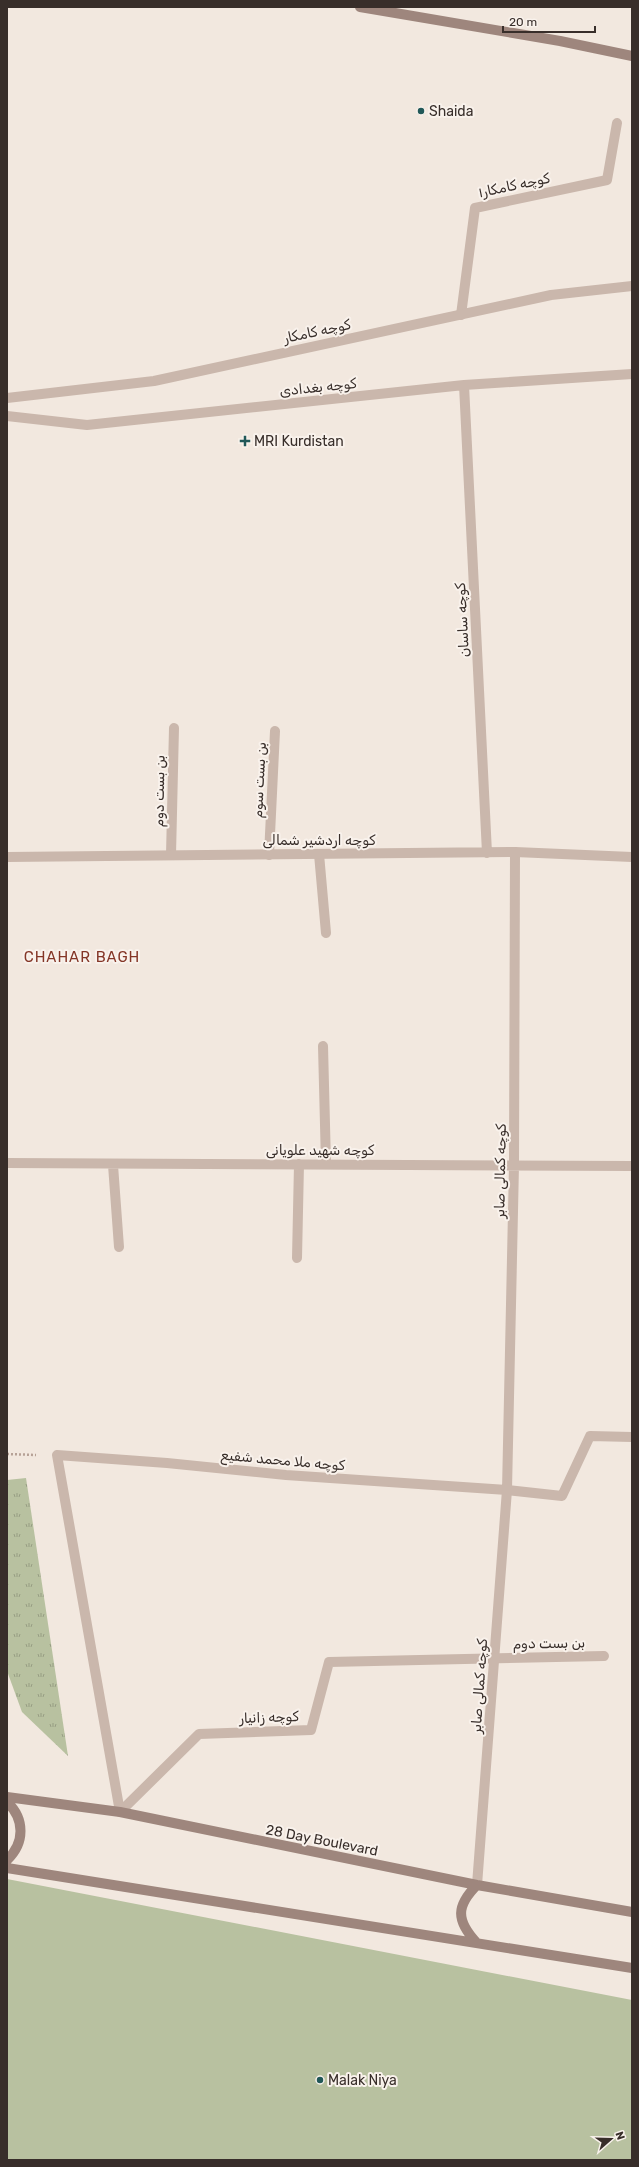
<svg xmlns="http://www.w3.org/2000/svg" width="639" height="2167" viewBox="0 0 639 2167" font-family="Rubik,'Noto Sans Arabic',sans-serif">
<defs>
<pattern id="grass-tufts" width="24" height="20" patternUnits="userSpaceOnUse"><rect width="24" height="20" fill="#b8c1a0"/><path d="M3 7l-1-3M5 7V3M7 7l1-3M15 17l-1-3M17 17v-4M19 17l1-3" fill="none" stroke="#979d83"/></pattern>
</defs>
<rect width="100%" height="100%" fill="#f2e8df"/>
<path fill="url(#grass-tufts)" d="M26,1478L68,1756L22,1712L7,1671V1480Z"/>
<path fill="#b8c1a0" d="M7,1879L632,2000V2160H7Z"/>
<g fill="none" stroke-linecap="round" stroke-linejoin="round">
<path stroke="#b6a196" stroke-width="2.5" stroke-dasharray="2 2" stroke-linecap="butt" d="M7,1454L36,1455"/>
<path stroke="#cab7ac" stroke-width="10" d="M461,315L475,208L607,180L617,123
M319,854L326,933
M171,855L174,728
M269,855L275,731
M514,1165L515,852
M507,1490L562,1496L590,1436L632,1437
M120,1812L199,1734L311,1730L329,1662L604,1656"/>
<path stroke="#cab7ac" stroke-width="10" d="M464,385L487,853
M7,398L154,381L551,295L632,286
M7,416L87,425L464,385L632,374
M7,857L515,852L632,857
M323,1046L326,1164
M7,1163L632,1166
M113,1165L119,1247
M297,1258L299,1164
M120,1812L57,1455L167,1463L286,1475L507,1490
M477,1885L507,1490L514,1165"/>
<path stroke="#9e867d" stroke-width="10" d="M360,7L560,41L632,56
M7,1797L120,1812L477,1885L632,1912
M7,1802C25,1819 25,1843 7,1860
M7,1868L632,1968
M476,1942C456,1920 456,1906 477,1885"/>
</g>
<g fill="#215858" stroke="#f9f2ec" stroke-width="1.5">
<circle cx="421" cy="111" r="4"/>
<path d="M243 435h4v4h4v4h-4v4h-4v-4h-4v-4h4z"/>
<circle cx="320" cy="2080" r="4"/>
</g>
<g text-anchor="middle" stroke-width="4" stroke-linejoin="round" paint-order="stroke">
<g font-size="14" fill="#382e2a" stroke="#f9f2ec" text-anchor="start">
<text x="429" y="116">Shaida</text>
<text x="254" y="446">MRI Kurdistan</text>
<text x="328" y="2085">Malak Niya</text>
</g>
<g font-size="14" fill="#382e2a" stroke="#f9f2ec">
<text transform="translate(514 185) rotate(-12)" y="5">کوچه کامکار۱</text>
<text transform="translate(317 331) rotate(-12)" y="5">کوچه کامکار</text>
<text transform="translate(318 387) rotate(-6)" y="5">کوچه بغدادی</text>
<text transform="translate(462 620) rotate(-93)" y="5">کوچه ساسان</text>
<text transform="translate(259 780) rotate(-87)" y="5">بن بست سوم</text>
<text transform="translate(159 791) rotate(-89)" y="5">بن بست دوم</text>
<text x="319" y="845">کوچه اردشیر شمالی</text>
<text x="320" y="1155">کوچه شهید علویانی</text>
<text transform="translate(500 1171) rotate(-89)" y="5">کوچه کمالی صابر</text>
<text transform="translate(283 1460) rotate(5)" y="5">کوچه ملا محمد شفیع</text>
<text transform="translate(549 1643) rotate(-1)" y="5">بن بست دوم</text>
<text transform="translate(479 1686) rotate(-86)" y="5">کوچه کمالی صابر</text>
<text transform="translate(269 1717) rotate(-2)" y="5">کوچه زانیار</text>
<text transform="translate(322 1840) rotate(11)" y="5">28 Day Boulevard</text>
</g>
<g font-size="15" letter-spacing="1" fill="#843627" stroke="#f9f2ec">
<text x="82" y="962">CHAHAR BAGH</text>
</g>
</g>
<rect width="639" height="2167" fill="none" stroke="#382e2a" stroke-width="16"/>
<g transform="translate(611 2139) rotate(70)" stroke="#f9f2ec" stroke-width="3" paint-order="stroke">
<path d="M0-3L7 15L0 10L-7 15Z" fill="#382e2a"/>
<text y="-6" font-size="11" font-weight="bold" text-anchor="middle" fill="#382e2a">N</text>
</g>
<path d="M503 26v6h92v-6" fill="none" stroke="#382e2a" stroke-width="2"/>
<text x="509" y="26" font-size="12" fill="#382e2a" stroke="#f9f2ec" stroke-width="3" paint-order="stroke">20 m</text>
</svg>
